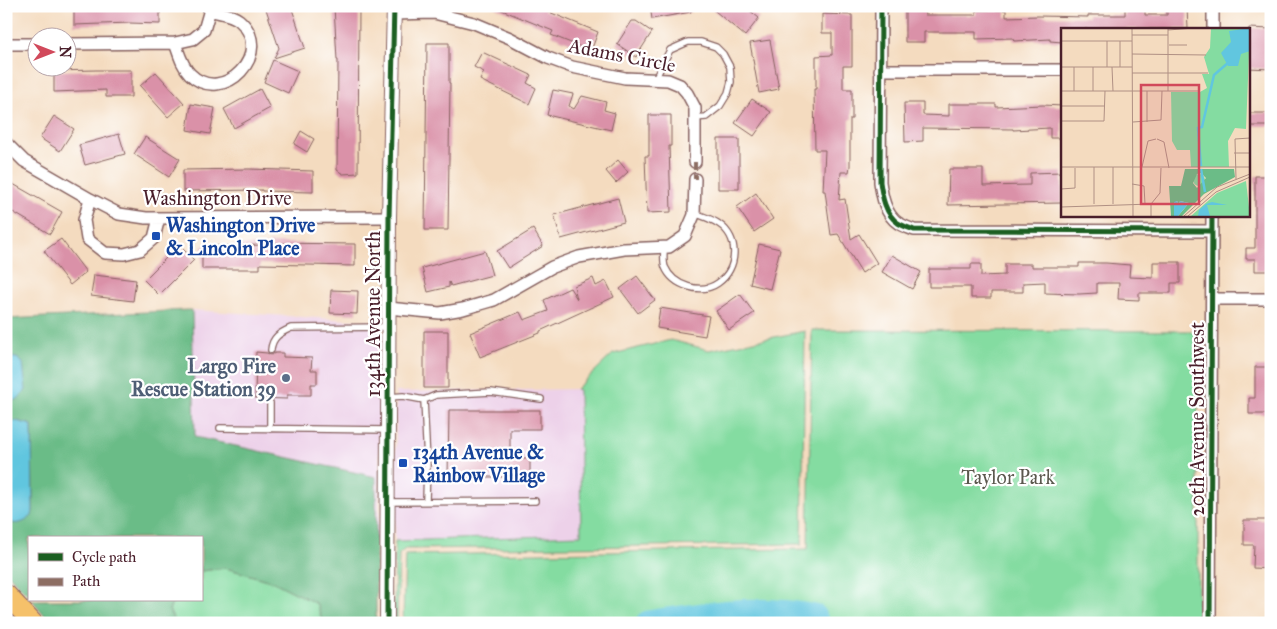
<svg xmlns="http://www.w3.org/2000/svg" width="1277" height="629" viewBox="0 0 1277 629" font-family="'IM FELL Great Primer',serif">
<rect width="100%" height="100%" fill="#fff"/>
<filter id="ink" filterUnits="userSpaceOnUse"><feTurbulence type="fractalNoise" baseFrequency=".02" numOctaves="2"/><feDisplacementMap in="SourceGraphic" scale="10" xChannelSelector="R" yChannelSelector="G"/><feConvolveMatrix kernelMatrix="1 2 1 2 8 2 1 2 1" color-interpolation-filters="sRGB"/></filter>
<filter id="wash" filterUnits="userSpaceOnUse"><feTurbulence type="fractalNoise" baseFrequency=".0096" numOctaves="4" result="noise"/><feDisplacementMap in="SourceGraphic" scale="20" xChannelSelector="R" yChannelSelector="G"/><feGaussianBlur stdDeviation="1.12" result="paint"/><feColorMatrix in="noise" values="0 0 0 0 0 0 0 0 0 0 0 0 0 0 0 0 0 1.4 0 .05"/><feComposite in="paint" operator="in"/></filter>
<g filter="url(#wash)">
<rect width="100%" height="100%" fill="#f4dbbf"/>
<path fill="#edd1e9" d="M192,310L380,322L379,541H376V477L194,437Z
M579,389L581,535L395,541L396,392Z"/>
<path fill="#84dca1" stroke="#677e66" d="M812,330L1198,331V623H403L405,555L808,549Z
M805,331L802,544L405,549L399,554L397,623H394L395,541L581,535L579,390L576,389L613,354L671,340L709,350Z
M226,568L274,582L317,604L323,623H175L169,610L174,600H201V571Z"/>
<path fill="#6bbc87" stroke="#5a6e59" d="M187,310H192L195,437L376,477V623H323L317,604L274,582L226,568L201,571V538H29V596L6,572V521L13,524L32,516L33,511L32,425L17,421L6,423V404L18,399L17,358L6,357V319Z
M32,600H174L169,610L175,623H51Z"/>
<path fill="#61c6df" stroke="#567285" d="M6,357L17,358L23,363L26,390L18,399L6,404Z
M17,421L32,425L33,511L32,516C24,523 17,526 6,521V423Z"/>
<g fill="none" stroke-linecap="round" stroke-linejoin="round">
<path stroke="#61c6df" stroke-width="25" d="M648,623C703,614 760,605 815,617L816,623"/>
</g>
<g id="blocks">
<path fill="#da91a8" d="M74,6H160V24L130,23L74,25Z
M265,6H291L305,48L274,58L279,48Z
M334,6H359L358,173L343,174L337,170L338,60H337Z
M492,6H546L544,10L598,32L591,51L551,35L553,31Z
M650,6H690L691,12L652,19Z
M709,6H744L759,18L745,36Z
M1125,6H1145V15H1167V7H1187L1188,29H1062V42L1050,41V39L1014,41L1013,38L976,39V32H924V42H905V8H925V15H976V10H1006V17L1038,16L1088,17V15H1125Z
M822,14L852,15V66H843V89H852V119H850V166L849,172H841L839,200L845,199L851,239L859,234L877,263L862,273L838,234L831,235L825,191H823L825,150H815L814,89H816V56L832,55V33H822Z
M632,21H636L652,32L636,57L617,44Z
M1249,28L1271,29V69L1248,68Z
M770,40L779,89L759,93L750,43Z
M427,43H449V83H450L448,230H425Z
M482,52L531,75L527,83L536,88L529,104L480,80L484,72L474,67Z
M273,60L298,71L288,93L264,82Z
M96,70H131V97H106V90L54,92V71Z
M156,72L184,103L168,117L140,86Z
M260,89L270,108L234,128L224,109Z
M553,90L573,94L569,106L574,109L582,96L606,102L604,110L615,113L611,130L547,115Z
M752,99L771,112L754,136L735,123Z
M904,103H923V115L949,116V104H996V107L1043,105L1062,106V138H1050V128L1013,130V129L923,128V141L905,142Z
M191,104L215,108L210,134L187,130Z
M1249,113H1271V126H1248Z
M649,115H671V146H669L671,212L647,213L645,156H649Z
M54,116L74,129L60,151L40,138Z
M301,131L314,139L307,152L294,144Z
M119,134L125,154L85,165L79,145Z
M145,137L180,159L169,177L134,154Z
M718,139H739V189H718Z
M618,160L628,172L616,183L606,171Z
M249,169L313,171V192L262,191V190L183,191V170Z
M949,169H983V186L1030,185V173L1062,172V203L948,205Z
M1255,176H1271V271H1255V259H1246V248H1255Z
M6,180L62,212L50,234L6,208Z
M756,193L773,219L754,232L737,207Z
M618,198L624,222L561,239L554,215Z
M533,229L543,246L508,268L497,251Z
M61,239L86,272L70,285L44,251Z
M269,243L355,244V266L260,264V269H202V246L269,245Z
M759,244L780,249L770,289L750,284Z
M179,245L194,260L159,295L144,280Z
M485,251L492,275L451,286L449,282V287L428,292L422,268Z
M892,255L921,272L912,289L882,272Z
M1153,262H1180V283H1171V293H1139V300L1118,299L1119,283H1097V293L1079,294L1045,293V282L1023,283V292H991V298H971V287H929V269H971V264H981V276L1005,275V264H1032V267H1079V263H1106L1130,265L1129,277L1153,278Z
M94,275L136,280L133,301L91,296Z
M637,276L655,300L638,313L620,289Z
M593,278L596,286L606,281L614,297L540,331V333L480,357L470,333L520,312L524,320L548,311L544,300L570,288L577,299L574,286Z
M331,290L358,291L357,314L330,313Z
M740,294L754,313L729,330L716,311Z
M660,308L709,316L705,336L657,328Z
M424,331H448V388H424Z
M256,352L267,353L271,355L275,353H283V357L312,358L311,370H317V384H311V395H287V399L255,398Z
M1255,367H1271V414H1249V398H1255Z
M449,410H540V429H510V458H530V477H448Z
M1244,520H1271V569L1253,568L1254,545H1244Z"/>
</g>
</g>
<g filter="url(#ink)">
<use href="#blocks" fill-opacity="0" stroke="#86615f" stroke-width="1"/>
<g fill="none" stroke-linecap="round" stroke-linejoin="round">
<g stroke="#86615f" stroke-width="8">
<path id="service" d="M655,79L670,50L688,42H701L716,47L723,54L730,67L731,82L728,93L720,106L706,117L695,118
M664,248C664,253 663,262 665,267C673,286 701,295 718,283C738,269 740,238 719,224C712,219 702,216 694,213
M271,350C272,337 280,333 291,328L388,327
M388,397L403,396L424,400L436,395L491,392L541,399
M424,400L427,462L426,501
M220,428L388,430
M270,429V403
M387,502L535,501"/>
</g>
<g stroke="#86615f" stroke-width="14">
<path id="minor" d="M881,6L880,182C882,196 885,214 898,223C903,226 909,228 914,230L1212,231
M394,14L434,13L474,23L510,38L548,58L572,67L625,78L668,80L680,85L687,93L695,108V162
M1213,29V6
M175,43C179,54 182,66 190,74C223,107 276,52 239,20C232,14 218,13 210,10
M6,44H38
M68,44L175,43L193,39L204,30L211,6
M880,70H1062
M6,143L24,161L90,199L119,214L146,218L389,217
M90,199L84,220L87,239L105,253L124,254L140,250L154,238L159,218
M1213,299H1271
M388,308L440,313L463,309L494,300L552,267L579,257L624,249L669,247L685,236L694,215L695,179
M1210,623L1212,215"/>
</g>
<g stroke="#86615f" stroke-width="16">
<path id="tertiary" d="M387,623L389,217L394,6"/>
</g>
<g stroke="#86615f" stroke-width="21">
<path id="primary" d="M6,594L33,623"/>
</g>
<use href="#service" stroke="#fff" stroke-width="5.5"/>
<use href="#minor" stroke="#fff" stroke-width="11"/>
<use href="#tertiary" stroke="#fff" stroke-width="14"/>
<use href="#primary" stroke="#f5c16b" stroke-width="19"/>
<path stroke="#8d6e63" stroke-width="4" stroke-dasharray="8 4" stroke-linecap="butt" d="M695,162V179"/>
<g stroke="#fff" stroke-width="8">
<path id="cycleway" d="M881,6L880,182C882,196 885,214 898,223C903,226 909,228 914,230L1212,231
M387,623L389,217L394,6
M1210,623L1212,215"/>
</g>
<use href="#cycleway" stroke="#1b5e20" stroke-width="5"/>
</g>
</g>
<g fill="#1a4fb4" stroke="#fff" stroke-width="2">
<rect x="151" y="231" width="10" height="10" rx="2.5"/>
<rect x="398" y="458" width="10" height="10" rx="2.5"/>
</g>
<circle fill="#5c6f8a" stroke="#fff" stroke-width="2" cx="286" cy="378" r="5"/>
<g text-anchor="middle" stroke-width="4.5" stroke-linejoin="round" paint-order="stroke">
<g font-size="20" fill="#4a1f2b" stroke="#fff">
<text transform="translate(622 55) rotate(11)" y="7">Adams Circle</text>
<text x="217" y="205">Washington Drive</text>
<text transform="translate(373 314) rotate(-90)" y="7">134th Avenue North</text>
<text transform="translate(1197 419) rotate(-90)" y="7">20th Avenue Southwest</text>
</g>
<g font-size="20" font-weight="bold" fill="#164399" stroke="#fff" text-anchor="start">
<text x="166" y="232">Washington Drive<tspan x="166" dy="23">&amp; Lincoln Place</tspan></text>
<text x="413" y="459">134th Avenue &amp;<tspan x="413" dy="23">Rainbow Village</tspan></text>
</g>
<g font-size="20" font-weight="bold" fill="#4e5e75" stroke="#fff" text-anchor="end">
<text x="276" y="373">Largo Fire<tspan x="276" dy="23">Rescue Station 39</tspan></text>
</g>
<g font-size="20" fill="#5b584e" stroke="#fff">
<text x="1008" y="484">Taylor Park</text>
</g>
</g>
<g transform="translate(1061 28)">
<rect width="189" height="189" fill="#f4dbbf"/>
<path d="M150,0H189L185,101L174,100L167,113L168,139H130L129,122H116L111,113L110,64H139L146,60L141,46H148L143,29L149,20ZM132 152a6 6 0 1 1 12 0a6 6 0 1 1-12 0ZM185,153L189,188H130L156,165Z" fill="#84dca1"/>
<path d="M124,141H173L174,149L143,166L121,188H117L128,175L119,173L118,176L116,173L113,175V188H110L108,158H120ZM140,145L145,150L136,160L132,155L136,146Z" fill="#6bbc87" fill-rule="evenodd"/>
<path d="M189,0V23L180,26L177,38H167L160,25L170,14L168,3ZM116,173L118,176L119,173L128,175L117,188H113V174ZM151,174L166,177H146L149,188H137L138,182L145,176Z" fill="#61c6df"/>
<path fill="none" stroke="#61c6df" stroke-width="2.5" d="M140,138L137,100L141,99L153,47L168,34M140,141L144,164"/>
<path fill="none" stroke="#b09084" stroke-width="1" d="M71,0L72,188M107,0V63M107,2L133,0M71,7H107M0,13H71M108,17H126M71,26L145,27M0,39H71M32,39V63M46,39V13M51,39L52,63M59,39V13M71,45H147M0,63H139M13,63V39M86,63V94M0,78H44M0,93H43L44,63M72,94L100,92L101,63M96,111L103,114L108,140M173,125H189M0,139H189M33,139V176M52,139V176M81,139L87,113L95,111M175,151L174,111L189,110M71,156L83,158L84,176M0,161L14,160V140M0,179L90,176M90,188V176L99,165L100,140M123,188L156,159L189,146M127,188L155,164L189,149"/>
<path fill="#d1495b" fill-opacity="0.15" stroke="#d1495b" stroke-width="2.5" d="M80,57H138V176H80Z"/>
<rect width="189" height="189" fill="none" stroke="#4a1f2b" stroke-width="2.5"/>
</g>
<rect width="1277" height="629" fill="none" stroke="#fff" stroke-width="25"/>
<rect x="28" y="536" width="175" height="65" fill="#ffffff" stroke="#b7a5aa"/>
<rect x="38" y="553" width="25" height="8" fill="#1b5e20" stroke="#b7a5aa"/>
<text x="72" y="562" font-size="15" fill="#4a1f2b">Cycle path</text>
<rect x="38" y="578" width="25" height="8" fill="#8d6e63" stroke="#b7a5aa"/>
<text x="72" y="586" font-size="15" fill="#4a1f2b">Path</text>
<g transform="translate(52 52) rotate(90)"><circle r="24" fill="#ffffff" stroke="#b7a5aa"/>
<path d="M0-4L9 19L0 12L-9 19Z" fill="#d1495b"/>
<text y="-8" font-size="14" font-weight="bold" text-anchor="middle" fill="#4a1f2b">N</text>
</g>
</svg>
